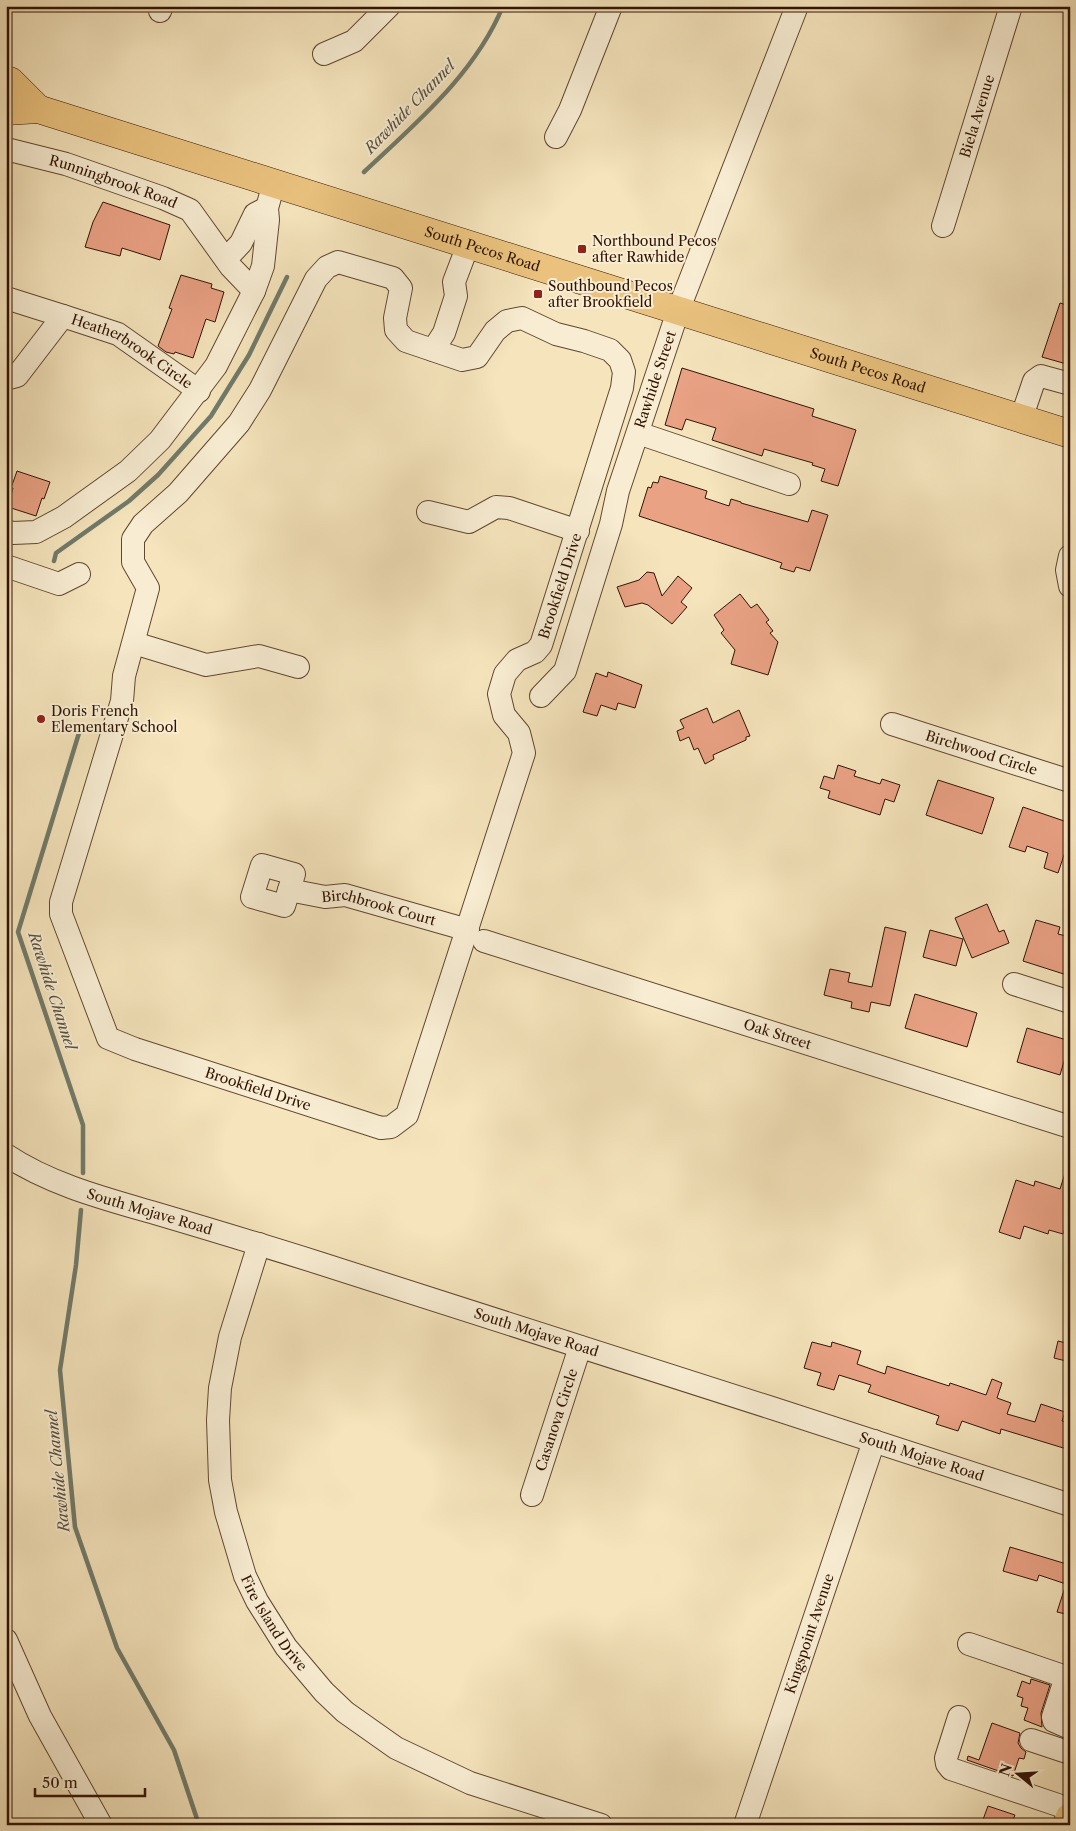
<svg xmlns="http://www.w3.org/2000/svg" width="1076" height="1831" viewBox="0 0 1076 1831" font-family="'Libre Caslon Text',serif">
<rect width="100%" height="100%" fill="#f5e4bc"/>
<filter id="stains"><feTurbulence type="fractalNoise" baseFrequency=".004" numOctaves="4"/><feColorMatrix values="0 0 0 0 .2 0 0 0 0 .09 0 0 0 0 .02 0 0 0 .5 -.17"/></filter>
<radialGradient id="worn" r=".72"><stop offset=".6" stop-color="#630" stop-opacity="0"/><stop offset="1" stop-color="#630" stop-opacity=".3"/></radialGradient>
<g fill="none" stroke-linecap="round" stroke-linejoin="round">
<path stroke="#717a6a" stroke-width="4.5" d="M364,172C416,123 475,74 503,6
M54,561L56,553L129,501L158,475L211,416L249,355L287,277
M79,733L18,932L83,1125V1173
M81,1210L76,1265L60,1370L75,1527L117,1648L174,1750L199,1825"/>
</g>
<path fill="#eaa285" stroke="#301302" d="M103,202L170,225L160,260L122,248L120,256L85,247L93,222Z
M181,275L212,284L211,288L224,292L215,322L206,319L193,358L175,352L174,354L166,352L158,346L172,309L169,308Z
M1060,303L1070,306V365L1042,357Z
M682,368L814,409L812,416L856,430L838,486L821,481L825,469L812,465L813,463L764,449L762,456L712,440L716,428L686,419L682,430L665,425Z
M17,471L50,482L44,499L42,498L36,516L8,507L13,488H11Z
M660,476L707,491L705,498L729,506L731,499L741,502V503L808,522L812,510L828,515L810,571L796,567L794,572L780,568L782,563L639,516L648,487L651,488L653,482L658,483Z
M647,572L654,573L662,596L678,576L692,588L681,602L687,607L672,624L648,605L642,603L625,607L617,587L639,580Z
M740,594L751,608L757,604L769,620L766,622L773,631L770,633L778,642L768,675L731,664L735,650L721,633L724,630L714,615Z
M608,672L642,685L635,708L618,703L616,710L601,705L597,716L583,712L596,673L607,677Z
M707,708L713,723L739,710L750,736L746,737V740L713,755L714,759L705,764L698,748L694,750L689,737L680,741L677,731L684,728L680,720Z
M838,765L856,771L854,776L880,784L882,779L900,785L894,802L885,799L880,815L828,798L830,791L820,788L824,776L834,779Z
M938,780L994,798L982,834L926,815Z
M1023,807L1070,823V837L1058,873L1044,868L1048,853L1027,846L1025,852L1009,847Z
M987,904L999,932L1004,930L1009,943L972,958L955,918Z
M1036,920L1060,927L1058,934L1070,937V976L1023,961Z
M885,927L906,932L890,1006L871,1002L869,1012L851,1008L852,1002L824,995L830,969L850,973L848,982L872,987Z
M930,930L963,939L956,966L923,957Z
M915,994L977,1013L967,1047L905,1028Z
M1027,1028L1070,1041L1060,1075L1017,1062Z
M1067,1167H1070V1212L1063,1234L1049,1230L1048,1234L1024,1226L1020,1239L999,1232L1016,1180L1034,1186L1035,1181L1060,1189Z
M1058,1341L1070,1344V1362L1054,1358Z
M812,1342L831,1347L832,1342L861,1351L857,1364L885,1374L887,1366L949,1386L950,1383L986,1395L992,1379L1002,1383L997,1398L1011,1403L1007,1414L1035,1422L1041,1404L1065,1412L1062,1421L1070,1423V1450L1001,1429L1000,1434L962,1421L958,1431L936,1424L939,1416L868,1392L871,1385L839,1375L834,1390L817,1385L821,1373L804,1368Z
M1010,1547L1070,1565V1615L1057,1612L1066,1584L1039,1575L1037,1581L1003,1571Z
M1031,1679L1050,1685L1041,1713L1042,1727L1024,1720L1028,1708L1021,1706L1023,1698L1017,1696L1022,1681L1030,1684Z
M992,1723L1020,1733L1018,1743L1021,1748L1026,1752L1024,1759L1019,1758L1013,1776L967,1760L968,1756L979,1760Z
M988,1806L1015,1815L1011,1825H981Z"/>
<g fill="none" stroke-linecap="round" stroke-linejoin="round">
<g stroke="#614730" stroke-width="24">
<g id="minor">
<path d="M160,11L162,6"/>
<path d="M324,54L354,41L389,6"/>
<path d="M556,137L570,110L611,6"/>
<path id="s1" d="M6,149L66,164L163,198L190,210L231,267L254,291L216,366L160,440L128,471L64,517L36,532L13,533L6,531"/>
<path id="s2" d="M943,226L1011,6"/>
<path d="M226,259L241,243L255,214L267,208"/>
<path d="M338,262L393,278L401,288L395,318L396,330L406,341L462,360L477,357L495,331L507,321L522,318L556,334L584,341L610,350L620,360L624,372L622,388L541,645L535,652L517,660L505,674L499,694L504,715L519,733L524,753L407,1115L391,1127L381,1128L135,1049L108,1038L61,914V902L122,701L124,676L148,588L133,562V539L143,524L178,493L239,423L260,390L316,279L327,267Z"/>
<path d="M254,291L263,266L268,220L267,208L274,183"/>
<path d="M6,298L63,316L17,376L6,379"/>
<path id="s3" d="M63,316L118,334L199,391"/>
<path d="M433,350L444,333L456,296L454,282L468,245"/>
<path d="M1021,419L1034,381L1041,376L1070,384"/>
<path d="M638,433L789,484"/>
<path d="M428,512L469,522L496,507L509,508L578,531"/>
<path d="M1070,556L1067,570L1070,586"/>
<path d="M6,566L59,584L79,574"/>
<path d="M134,643L206,665L259,656L298,667"/>
<path id="s4" d="M541,696L565,671L611,524L618,491L678,311L797,6"/>
<path id="s5" d="M892,724L1070,781"/>
<path d="M262,865L294,874L284,906L252,897Z"/>
<path id="s6" d="M289,890L325,897L345,895L468,930"/>
<path id="s7" d="M484,941L1070,1127"/>
<path d="M1014,984L1070,1002"/>
<path id="s8" d="M6,1155C51,1185 106,1199 158,1214C212,1230 265,1246 319,1263C570,1343 820,1423 1070,1505"/>
<path id="s9" d="M259,1244L230,1337L220,1388L218,1420L220,1480L226,1512L245,1576L257,1601L286,1647L324,1692L345,1712L396,1748L470,1783L601,1825"/>
<path id="s10" d="M532,1495L580,1347"/>
<path d="M6,1640L40,1716L101,1825"/>
<path d="M969,1644L1066,1677L1053,1717L1054,1721L1070,1728"/>
<path d="M959,1717L946,1758L947,1764L951,1769L1058,1805L1070,1811"/>
<path d="M1031,1740L1070,1753"/>
<path id="s11" d="M745,1825L874,1441"/>
</g>
</g>
<g stroke="#301302" stroke-width="29">
<g id="major">
<path d="M6,80L10,81L38,109"/>
<path id="s12" d="M6,111L38,109L1070,434"/>
<path d="M1067,1825L1070,1817"/>
</g>
</g>
<use href="#minor" stroke="#f8edd3" stroke-width="22"/>
<use href="#major" stroke="#eac27e" stroke-width="28"/>
</g>
<g fill="#8f2418" stroke="#f8edd3" stroke-width="2">
<rect x="577" y="244" width="10" height="10" rx="2.5"/>
<rect x="533" y="289" width="10" height="10" rx="2.5"/>
<circle cx="41" cy="719" r="5"/>
</g>
<g text-anchor="middle" stroke-width="4" stroke-linejoin="round" paint-order="stroke">
<g font-size="14" fill="#301302" stroke="#f8edd3">
<text dy="5" stroke="none"><textPath href="#s2" startOffset="115">Biela Avenue</textPath></text>
<text dy="5" stroke="none"><textPath href="#s1" startOffset="112">Runningbrook Road</textPath></text>
<text dy="5" stroke="none"><textPath href="#s12" startOffset="498">South Pecos Road</textPath></text>
<text dy="5" stroke="none"><textPath href="#s3" startOffset="78">Heatherbrook Circle</textPath></text>
<text dy="5" stroke="none"><textPath href="#s12" startOffset="902">South Pecos Road</textPath></text>
<text dy="5" stroke="none"><textPath href="#s4" startOffset="340">Rawhide Street</textPath></text>
<text transform="translate(560 586) rotate(-72)" y="5">Brookfield Drive</text>
<text dy="5" stroke="none"><textPath href="#s5" startOffset="94">Birchwood Circle</textPath></text>
<text dy="5" stroke="none"><textPath href="#s6" startOffset="92">Birchbrook Court</textPath></text>
<text dy="5" stroke="none"><textPath href="#s7" startOffset="308">Oak Street</textPath></text>
<text transform="translate(258 1089) rotate(18)" y="5">Brookfield Drive</text>
<text dy="5" stroke="none"><textPath href="#s8" startOffset="155">South Mojave Road</textPath></text>
<text dy="5" stroke="none"><textPath href="#s8" startOffset="560">South Mojave Road</textPath></text>
<text dy="5" stroke="none"><textPath href="#s10" startOffset="79">Casanova Circle</textPath></text>
<text dy="5" stroke="none"><textPath href="#s8" startOffset="965">South Mojave Road</textPath></text>
<text dy="5" stroke="none"><textPath href="#s9" startOffset="396">Fire Island Drive</textPath></text>
<text dy="5" stroke="none"><textPath href="#s11" startOffset="202">Kingspoint Avenue</textPath></text>
</g>
<g font-size="14" fill="#301302" stroke="#f8edd3" text-anchor="start">
<text x="592" y="246">Northbound Pecos<tspan x="592" dy="16">after Rawhide</tspan></text>
<text x="548" y="291">Southbound Pecos<tspan x="548" dy="16">after Brookfield</tspan></text>
<text x="51" y="716">Doris French<tspan x="51" dy="16">Elementary School</tspan></text>
</g>
<g font-size="15" font-style="italic" fill="#564f3f" stroke="#f8edd3">
<text transform="translate(410 107) rotate(-46)" y="5">Rawhide Channel</text>
<text transform="translate(52 991) rotate(72)" y="5">Rawhide Channel</text>
<text transform="translate(58 1471) rotate(-96)" y="5">Rawhide Channel</text>
</g>
</g>
<rect width="1076" height="1831" fill="none" stroke="#f5e4bc" stroke-width="25"/>
<rect x="8" y="8" width="1061" height="1816" fill="none" stroke="#301302" stroke-width="2.5"/>
<rect x="12" y="12" width="1051" height="1806" fill="none" stroke="#301302"/>
<g transform="translate(1018 1774) rotate(288)" stroke="#f8edd3" stroke-width="4" paint-order="stroke">
<path d="M0-4L9 19L0 12L-9 19Z" fill="#301302"/>
<text y="-8" font-size="14" font-weight="bold" text-anchor="middle" fill="#301302">N</text>
</g>
<path d="M35 1788v8h110v-8" fill="none" stroke="#301302" stroke-width="2.5"/>
<text x="42" y="1788" font-size="15" fill="#301302" stroke="#f8edd3" stroke-width="4" paint-order="stroke">50 m</text>
<rect width="100%" height="100%" filter="url(#stains)"/>
<rect width="100%" height="100%" fill="url(#worn)"/>
</svg>
